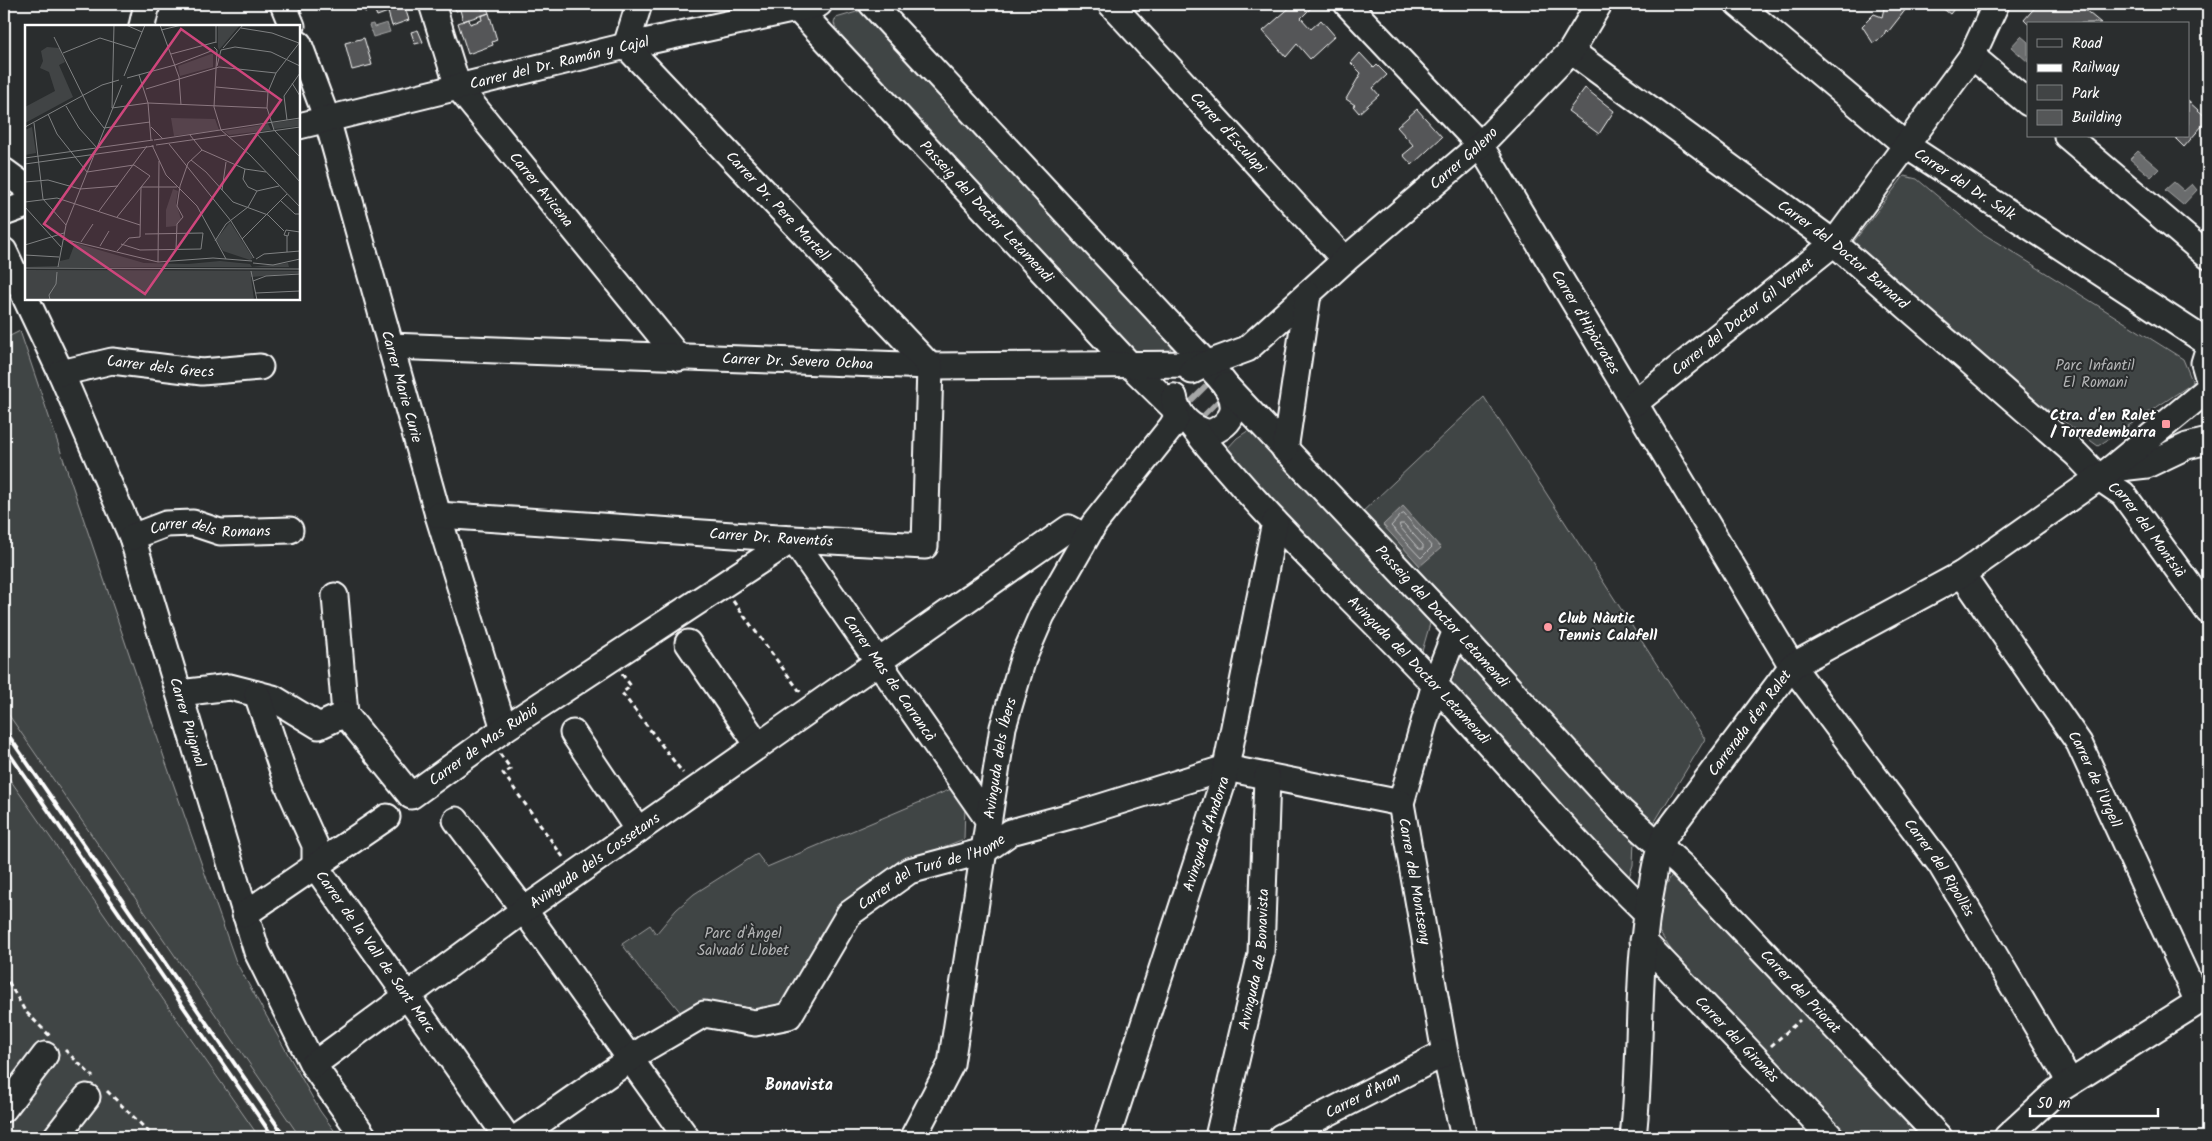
<svg xmlns="http://www.w3.org/2000/svg" width="2212" height="1141" viewBox="0 0 2212 1141" font-family="Kalam,sans-serif">
<rect width="100%" height="100%" fill="#2a2d2e"/>
<filter id="ink" filterUnits="userSpaceOnUse"><feTurbulence type="fractalNoise" baseFrequency=".02" numOctaves="2"/><feDisplacementMap in="SourceGraphic" scale="10" xChannelSelector="R" yChannelSelector="G"/><feConvolveMatrix kernelMatrix="1 2 1 2 8 2 1 2 1" color-interpolation-filters="sRGB"/></filter>
<g filter="url(#ink)">
<path fill="#373a3b" d="M4,708L300,1137H259L4,771Z"/>
<path fill="#414445" stroke="#a0a2a2" d="M860,11L867,12L1170,341L1172,346L1169,352L1129,350L838,35L834,23L836,18Z
M1904,176L1917,179L1979,231L2183,359L2193,383L2098,446L2000,375L1852,244Z
M20,331L166,763L236,962L320,1111L339,1137H300L4,708V339Z
M1484,397L1705,739L1651,828L1359,515Z
M1249,430H1254L1431,620L1421,655L1416,660L1225,451L1237,438Z
M1459,659H1464L1469,663L1634,840L1633,865L1629,877L1624,880L1444,678Z
M4,771L259,1137H4Z
M951,789L965,807L964,839L905,862L785,999L767,1011L682,1014L664,992L643,973L622,944L650,925L656,934L676,910L694,894L757,854L767,867Z
M1672,874L1680,876L1928,1137H1846L1673,953L1658,930L1657,904Z"/>
<path fill="#6a6c6d" stroke="#a6a7a7" d="M387,23L390,32L373,37L369,25L373,24L374,27Z
M2021,36L2028,42V62L2011,47Z
M2138,151L2159,169L2151,177L2130,159Z
M2174,182L2184,191L2192,184L2197,190L2183,205L2165,190Z
M1403,506L1441,548L1420,566L1383,525Z"/>
<g fill="none" stroke-linecap="round" stroke-linejoin="round">
<path stroke="#c3c4c5" stroke-width="1" d="M1404,514L1432,547L1421,558L1391,526L1401,515Z
M1400,524H1404L1423,545V549H1419L1400,527Z"/>
<path stroke="#a6a7a7" stroke-width="5" d="M1185,407L1211,381
M1198,421L1224,395"/>
</g>
<path fill="#555758" stroke="#fff" d="M363,4H408L404,5L409,20L392,26L388,12L377,16L374,9L365,12Z
M453,4H480L482,10L487,8L489,13L463,21L460,10L456,11Z
M1294,4H1315L1301,18L1311,29L1321,20L1335,36L1310,59L1297,44L1286,57L1263,31Z
M1885,4H1910L1888,32L1886,30L1883,37L1873,43L1862,26L1874,14L1882,17Z
M1937,4H1958L1950,14Z
M2038,4H2078L2101,23L2028,24L2024,20Z
M489,13L497,40L492,42L493,45L468,54L458,23L469,19L470,24L482,20L481,16Z
M418,30L423,42L415,44L411,32Z
M364,38L372,65L352,70L345,43Z
M2208,46V60L2201,54Z
M1360,53L1374,68L1377,65L1387,75L1373,88L1379,95L1359,113L1353,106L1355,105L1346,99L1361,73L1351,63Z
M1585,88L1614,111L1599,134L1568,111Z
M2188,101L2208,119L2184,147L2173,136H2188Z
M1417,109L1442,137L1412,165L1403,155L1414,146L1397,127Z"/>
<g fill="none" stroke-linecap="round" stroke-linejoin="round">
<g stroke="#fff" stroke-width="29">
<g id="minor">
<path d="M283,4L292,26"/>
<path id="s1" d="M432,4L458,87L679,358"/>
<path id="s2" d="M793,4L1129,364L1182,416"/>
<path d="M872,4L1218,376C1238,398 1241,420 1210,433C1192,429 1178,417 1174,397"/>
<path id="s3" d="M1111,4L1345,260"/>
<path id="s4" d="M1347,4L1480,145L1792,666L1941,865L2070,1082"/>
<path id="s5" d="M1738,4L1907,146L2208,343"/>
<path d="M142,26L147,4"/>
<path id="s6" d="M299,44L327,119L438,515L504,729"/>
<path id="s7" d="M1571,51L1834,243L2076,454L2098,477L2123,494L2208,611"/>
<path d="M1972,56L2028,103"/>
<path id="s8" d="M299,126L626,46L819,4"/>
<path d="M2067,136L2208,256"/>
<path d="M4,171L26,187"/>
<path d="M4,213L26,205"/>
<path d="M4,251L26,298"/>
<path id="s9" d="M26,299L61,373L132,537L257,952L313,1065L364,1137"/>
<path id="s10" d="M390,346L930,366L1206,364"/>
<path d="M2208,350L2204,363L2208,377"/>
<path id="s11" d="M1192,371L1206,364L1247,349L1345,260L1480,145L1571,51L1599,4"/>
<path id="s12" d="M61,373L112,361L202,372L260,367"/>
<path id="s13" d="M1226,386L1456,630L1621,811L1681,865L1939,1137"/>
<path id="s14" d="M1635,403L1834,243L1972,56L1996,4"/>
<path id="s15" d="M1193,427C1265,520 1354,599 1434,684C1506,760 1571,840 1646,912"/>
<path d="M1285,450L1308,294"/>
<path d="M2111,469L2147,465L2187,446L2208,441"/>
<path id="s16" d="M438,515L793,539L925,546L930,366L626,46L639,4"/>
<path id="s17" d="M132,537L166,524L193,523L220,532L290,530"/>
<path id="s18" d="M1962,574L2079,743L2198,1002"/>
<path d="M335,596L345,714"/>
<path id="s19" d="M1456,630L1435,684L1401,803L1445,1053L1464,1137"/>
<path d="M688,643L758,745"/>
<path id="s20" d="M180,693L230,687L273,698L319,726L345,714L411,796L504,729L793,539L987,818"/>
<path id="s21" d="M257,694L287,783L315,845V866L507,1137"/>
<path d="M573,733L638,830"/>
<path d="M456,820L524,910L686,1137"/>
<path d="M245,914L387,817"/>
<path id="s22" d="M1643,941L1831,1137"/>
<path id="s23" d="M313,1065L524,910L1069,528L1086,537"/>
<path d="M4,1109L45,1055"/>
<path d="M56,1137L87,1097"/>
<path id="s24" d="M518,1137L646,1048L704,1014L755,1023L789,1016L849,914L909,871L984,851L1011,832L1078,814L1226,768L1401,803"/>
<path id="s25" d="M913,1137L951,1064L1003,727L1023,659L1042,615L1094,524L1172,426L1176,419L1174,397"/>
<path id="s26" d="M1107,1137L1223,782L1275,522"/>
<path id="s27" d="M1218,1137L1261,954L1267,777"/>
<path id="s28" d="M1281,1137L1445,1053"/>
<path id="s29" d="M1633,1137C1643,1054 1635,968 1652,885C1655,867 1658,850 1666,834L1792,666L1962,574L2111,469L2208,389"/>
<path d="M2007,1137L2057,1091L2198,1002L2208,998"/>
</g>
</g>
<path stroke="#fff" stroke-width="3" stroke-dasharray="5 4" stroke-linecap="butt" d="M733,601L801,693
M622,674L631,686L622,693L683,773
M500,754L511,769L503,773L563,857
M4,974L25,1011L50,1036
M1771,1046L1800,1020
M65,1050L93,1077
M107,1091L154,1137"/>
<use href="#minor" stroke="#2a2d2e" stroke-width="25"/>
<path stroke="#fff" stroke-width="4" d="M4,729L285,1137
M4,746L273,1137"/>
</g>
</g>
<g fill="#ff9aa2" stroke="#2a2d2e" stroke-width="2">
<rect x="2161" y="419" width="10" height="10" rx="2.5"/>
<circle cx="1548" cy="627" r="5"/>
</g>
<g text-anchor="middle" stroke-width="4" stroke-linejoin="round" paint-order="stroke">
<g font-size="15" fill="#fff" stroke="#2a2d2e">
<text dy="5" stroke="none"><textPath href="#s8" startOffset="268">Carrer del Dr. Ramón y Cajal</textPath></text>
<text dy="5" stroke="none"><textPath href="#s3" startOffset="174">Carrer d'Esculapi</textPath></text>
<text dy="5" stroke="none"><textPath href="#s11" startOffset="348">Carrer Galeno</textPath></text>
<text dy="5" stroke="none"><textPath href="#s5" startOffset="290">Carrer del Dr. Salk</textPath></text>
<text dy="5" stroke="none"><textPath href="#s1" startOffset="219">Carrer Avicena</textPath></text>
<text transform="translate(778 206) rotate(47)" y="5">Carrer Dr. Pere Martell</text>
<text dy="5" stroke="none"><textPath href="#s2" startOffset="284">Passeig del Doctor Letamendi</textPath></text>
<text dy="5" stroke="none"><textPath href="#s7" startOffset="340">Carrer del Doctor Barnard</textPath></text>
<text dy="5" stroke="none"><textPath href="#s14" startOffset="138">Carrer del Doctor Gil Vernet</textPath></text>
<text dy="5" stroke="none"><textPath href="#s4" startOffset="400">Carrer d'Hipòcrates</textPath></text>
<text dy="5" stroke="none"><textPath href="#s10" startOffset="408">Carrer Dr. Severo Ochoa</textPath></text>
<text dy="5" stroke="none"><textPath href="#s12" startOffset="101">Carrer dels Grecs</textPath></text>
<text dy="5" stroke="none"><textPath href="#s6" startOffset="358">Carrer Marie Curie</textPath></text>
<text dy="5" stroke="none"><textPath href="#s7" startOffset="751">Carrer del Montsià</textPath></text>
<text dy="5" stroke="none"><textPath href="#s17" startOffset="81">Carrer dels Romans</textPath></text>
<text dy="5" stroke="none"><textPath href="#s16" startOffset="334">Carrer Dr. Raventós</textPath></text>
<text dy="5" stroke="none"><textPath href="#s13" startOffset="316">Passeig del Doctor Letamendi</textPath></text>
<text dy="5" stroke="none"><textPath href="#s15" startOffset="332">Avinguda del Doctor Letamendi</textPath></text>
<text dy="5" stroke="none"><textPath href="#s20" startOffset="912">Carrer Mas de Carrancà</textPath></text>
<text dy="5" stroke="none"><textPath href="#s9" startOffset="454">Carrer Puigmal</textPath></text>
<text dy="5" stroke="none"><textPath href="#s29" startOffset="445">Carrerada d'en Ralet</textPath></text>
<text dy="5" stroke="none"><textPath href="#s20" startOffset="371">Carrer de Mas Rubió</textPath></text>
<text dy="5" stroke="none"><textPath href="#s25" startOffset="392">Avinguda dels Íbers</textPath></text>
<text dy="5" stroke="none"><textPath href="#s18" startOffset="245">Carrer de l'Urgell</textPath></text>
<text dy="5" stroke="none"><textPath href="#s26" startOffset="319">Avinguda d'Andorra</textPath></text>
<text dy="5" stroke="none"><textPath href="#s23" startOffset="348">Avinguda dels Cossetans</textPath></text>
<text dy="5" stroke="none"><textPath href="#s4" startOffset="1051">Carrer del Ripollès</textPath></text>
<text dy="5" stroke="none"><textPath href="#s24" startOffset="522">Carrer del Turó de l'Home</textPath></text>
<text dy="5" stroke="none"><textPath href="#s19" startOffset="261">Carrer del Montseny</textPath></text>
<text dy="5" stroke="none"><textPath href="#s21" startOffset="288">Carrer de la Vall de Sant Marc</textPath></text>
<text dy="5" stroke="none"><textPath href="#s27" startOffset="182">Avinguda de Bonavista</textPath></text>
<text dy="5" stroke="none"><textPath href="#s13" startOffset="835">Carrer del Priorat</textPath></text>
<text dy="5" stroke="none"><textPath href="#s22" startOffset="136">Carrer del Gironès</textPath></text>
<text dy="5" stroke="none"><textPath href="#s28" startOffset="92">Carrer d'Aran</textPath></text>
</g>
<g font-size="15" fill="#b3b4b5" stroke="#2a2d2e">
<text x="2095" y="370">Parc Infantil<tspan x="2095" dy="17">El Romani</tspan></text>
<text x="743" y="938">Parc d'Àngel<tspan x="743" dy="17">Salvadó Llobet</tspan></text>
</g>
<g font-size="15" font-weight="bold" fill="#fff" stroke="#2a2d2e" text-anchor="end">
<text x="2156" y="420">Ctra. d'en Ralet<tspan x="2156" dy="17">/ Torredembarra</tspan></text>
<text x="1558" y="623" text-anchor="start">Club Nàutic<tspan x="1558" dy="17">Tennis Calafell</tspan></text>
</g>
<g font-size="16" font-weight="bold" fill="#fff" stroke="#2a2d2e">
<text x="799" y="1090">Bonavista</text>
</g>
</g>
<g transform="translate(25 25)">
<rect width="275" height="275" fill="#2a2d2e"/>
<path d="M193,0H215L194,25L193,22ZM22,22L34,23L40,37L34,40L48,72L0,98V82L30,66L24,47L15,43L18,36L16,26ZM186,29H188V42L155,51L153,41ZM146,93L190,94L194,105L149,111ZM275,94V101L249,104L246,98ZM243,99L246,105L204,110L199,106ZM7,102L11,128L0,130V105ZM148,164L153,166L151,178L156,194L151,201L141,202V185ZM205,197L228,233L225,235L198,226L191,215ZM50,218L119,238L163,239L195,236L225,239L227,242L263,238L264,242H275H0L34,241L35,236L44,234ZM0,245L275,246V248L226,252L229,275H0Z" fill="#414445"/>
<path fill="none" stroke="#7f8182" stroke-width="1" d="M89,0L87,83L123,78L242,83M101,0L117,7M135,0L154,52L156,80M216,3L247,8L274,18M136,5L157,0M29,12L65,85L79,103L125,97M275,17L251,48L243,67L242,83L249,105L275,132M191,18V0M189,22L192,25L189,82L196,105L225,130L275,182M198,23L218,0M38,28L75,13L110,24M146,29L191,17M192,41L196,25L210,22L246,27L275,41M114,50L123,78L126,115M99,51L120,0M102,53L150,40L186,26M267,58L275,71M191,62L243,67M121,64L194,42L251,48M41,81L54,103L72,123M23,89L32,109L62,147L109,140L125,151L92,192M262,95L259,71L275,48M9,98L18,174L41,200M0,102L77,60L94,55M126,102L138,114M231,108L275,157M165,110L177,125L220,144L241,147M204,112L275,102M129,115L275,93M144,119L206,196L229,233M127,120L141,150L172,181L201,234M131,120L201,110M0,133L128,115M166,135L181,147L208,177L243,190L259,206M0,139L129,121M220,144L218,154L223,162L232,166L254,161M0,157L23,155L55,164L93,161M197,165L201,137M256,176L270,189H275M0,177L32,173L115,200M0,182L36,222M74,186L122,121M264,207L263,211L259,210L261,205L275,207M262,211V227M38,214L133,237L188,233L227,236M217,214L262,169M190,216L201,199L223,182L232,166M56,217L68,199M96,219L115,225L176,224L178,208L120,209M0,220L39,208M75,221L84,206M151,224L152,199L158,192L152,181L155,161L163,138L177,125M92,226L104,213L115,212L116,162H152M0,230L34,232M231,234L239,229L275,226M133,237L134,136M228,238L248,240L275,234M33,242L41,200L97,60M0,243L275,244M226,246L232,275M228,256L241,251L275,249M231,268L275,266M25,275L24,270L31,259L32,247"/>
<path fill="#ce467c" fill-opacity="0.15" stroke="#ce467c" stroke-width="2.5" d="M156,4L256,75L120,269L19,199Z"/>
<rect width="275" height="275" fill="none" stroke="#fff" stroke-width="2.5"/>
</g>
<rect width="2212" height="1141" fill="none" stroke="#2a2d2e" stroke-width="20"/>
<rect x="10" y="10" width="2192" height="1121" fill="none" stroke="#fff" stroke-width="2" filter="url(#ink)"/>
<rect x="2027" y="22" width="162" height="115" fill="#2a2d2e" stroke="#7f8182"/>
<rect x="2037" y="39" width="25" height="8" fill="#2a2d2e" stroke="#7f8182"/>
<text x="2072" y="48" font-size="15" fill="#ffffff">Road</text>
<rect x="2037" y="64" width="25" height="8" fill="#ffffff" stroke="#7f8182"/>
<text x="2072" y="72" font-size="15" fill="#ffffff">Railway</text>
<rect x="2037" y="85" width="25" height="15" fill="#414445" stroke="#7f8182"/>
<text x="2072" y="98" font-size="15" fill="#ffffff">Park</text>
<rect x="2037" y="110" width="25" height="15" fill="#555758" stroke="#7f8182"/>
<text x="2072" y="122" font-size="15" fill="#ffffff">Building</text>
<path d="M2030 1108v8h128v-8" fill="none" stroke="#ffffff" stroke-width="2.5"/>
<text x="2037" y="1108" font-size="15" fill="#ffffff" stroke="#2a2d2e" stroke-width="4" paint-order="stroke">50 m</text>
</svg>
